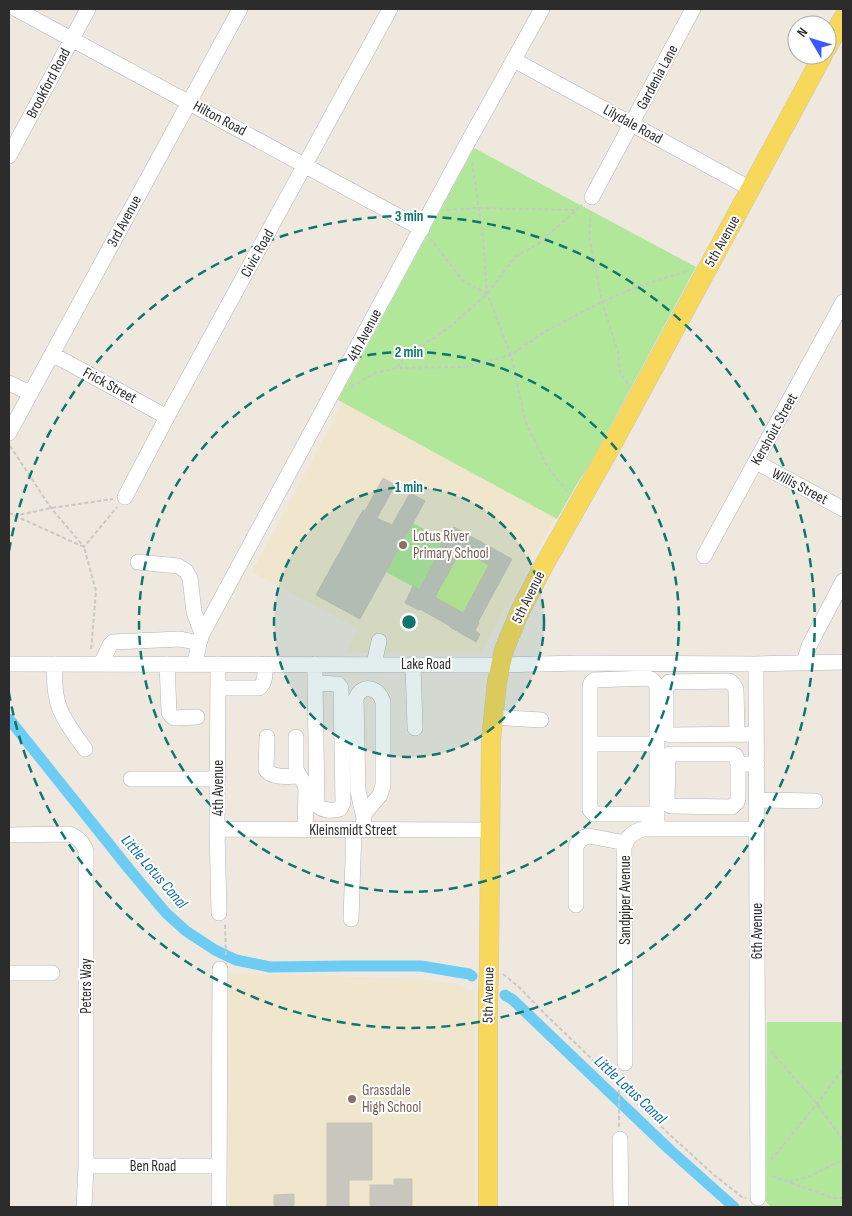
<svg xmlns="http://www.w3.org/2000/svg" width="852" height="1216" viewBox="0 0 852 1216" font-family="'Sofia Sans Condensed',sans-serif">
<rect width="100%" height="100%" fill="#eee8de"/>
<path fill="#f0e6cd" d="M343,403L555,518L481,653H346L358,629L252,572Z
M229,973L421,979L453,984L474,991V1207H229Z"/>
<path fill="#b1e799" d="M474,148L696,267L590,464L577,484L557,519L338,400Z
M413,523L446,541L436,554L438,555L419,590L386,572Z
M767,1022H843V1207H771L766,1202Z"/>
<path fill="#c5ef94" d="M461,550L489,565L463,613L435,597Z"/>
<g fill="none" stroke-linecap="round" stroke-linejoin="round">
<path stroke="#6dccf4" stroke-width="11" d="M9,719L129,869L166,913L186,931L215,950L236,960L270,967L347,966H421L469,974L472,976
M505,995L513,1000L670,1150L734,1207"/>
</g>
<path fill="#c9c6bd" stroke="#cac4b7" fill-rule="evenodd" d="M383,478L395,485L377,518L392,525L410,493L425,501L360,619L316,595L363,510L365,511Z
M454,527L512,559L478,622L479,623L475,631L480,634L476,642L450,627V626L420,609L419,610L405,603L413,586L419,590L438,555L436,554L446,536L448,537ZM461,550L489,565L463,613L435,597Z
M327,1123H372V1180H349V1207H327Z
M394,1179H412V1207H370V1185H394Z
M294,1194V1207H274V1195Z"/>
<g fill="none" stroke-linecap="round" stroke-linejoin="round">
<g stroke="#b2b4c0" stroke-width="16">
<path id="minor" d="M16,9L422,229
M514,60L751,189
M9,156L88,9
M592,197L693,9
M52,354L167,417
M9,383L30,393
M9,433L240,9
M756,462L843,509
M125,497L167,417L390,9
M704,556L843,302
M138,562L178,566L186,571L190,578L194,612L202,634
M804,663L809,646L843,581
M9,664L500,665L580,663L756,664L843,662
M55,664C52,705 62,717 85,749
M101,664L110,645L113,642L180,639L199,643
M167,664L169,712C170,715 171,717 175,718L197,717
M195,664L199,643L202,634L463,151L542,9
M218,664L217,829L219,913
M315,664V683L317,803V805C323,811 333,811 340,809L343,803L341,688L338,684L315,683
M374,664L379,641
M413,664L415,728
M756,664L758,1198
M218,688H259C266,682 265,673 265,664
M493,717L541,720
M737,734L736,689L732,683L729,681L669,682L666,686V732L670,735H672L756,734
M267,737L266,770C273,779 289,776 299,776
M296,737V769C298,776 305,781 306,789L305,830
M590,744H657
M738,764L736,756L732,754H670L668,760L667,803L671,806L732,807L737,802L738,798V764H757
M131,779H218
M757,800L815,801
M217,829L489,830
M657,829V687C655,682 653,679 648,678L594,680L591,683L590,687V810L594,814H657
M363,830L364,818L358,791L356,698C363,682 379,688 383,702V785L380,795L364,814
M9,835L69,834C78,837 83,842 86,851V1166L84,1207
M576,905V847C578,841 582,837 589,836L626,843
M351,919L354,830
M9,973H52
M625,1063L624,847C627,837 633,831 644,829H757
M620,1139L621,1207
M86,1166H219
M219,1207L220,969"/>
</g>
<g stroke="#c8c8c8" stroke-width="20">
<path id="major" d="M827,48L843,18
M488,1207V1001L489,965L491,740L497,682L504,650L520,611L543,567L613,443L823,55"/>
</g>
<path stroke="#c8c8c8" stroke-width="2" stroke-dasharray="4 2.5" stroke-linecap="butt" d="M472,162L483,238L487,294L511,355L526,423L548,468L569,493
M447,210L478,208L574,210
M591,211L589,235L602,302L618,352L620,374L628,384
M430,238L463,281L486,293
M397,367L404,358L451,326L487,294L515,257L538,244L582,205
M351,387L375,373L396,368L466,367L511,355L546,331L602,302L636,287L688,271
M10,446L51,508L84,547L117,507
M9,513L84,547L96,591L91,651
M14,516L51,508L113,499
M225,925L226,957
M503,974L520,988L547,1016L593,1060L610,1073L619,1077L637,1103L670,1135L713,1174L742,1197L746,1198
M771,1051L817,1104L843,1140
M619,1077V1127
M771,1160L817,1104L843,1069
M772,1176L833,1198H843
M789,1182L810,1176L843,1160"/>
<use href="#minor" stroke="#fff" stroke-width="15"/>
<use href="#major" stroke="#f7d85a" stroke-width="19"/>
</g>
<circle cx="409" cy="622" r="135" fill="#0f766e" fill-opacity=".12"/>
<g fill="none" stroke="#0f766e" stroke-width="2.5" stroke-dasharray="9 6">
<circle cx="409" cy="622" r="135"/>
<circle cx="409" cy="622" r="270"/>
<path d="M9 551A406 406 0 1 1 9 693"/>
</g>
<g fill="#8d6e63" stroke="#fff" stroke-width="2">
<circle cx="403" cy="545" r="5"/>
<circle cx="352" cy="1099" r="5"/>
</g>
<g text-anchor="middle" stroke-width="4" stroke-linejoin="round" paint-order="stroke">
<g font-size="15" fill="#2c2c2c" stroke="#fff">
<text transform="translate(657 77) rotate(-62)" y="5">Gardenia Lane</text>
<text transform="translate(48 83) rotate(-62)" y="5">Brookford Road</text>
<text transform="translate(220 118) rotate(28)" y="5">Hilton Road</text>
<text transform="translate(633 124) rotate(29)" y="5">Lilydale Road</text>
<text transform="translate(124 221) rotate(-62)" y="5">3rd Avenue</text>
<text transform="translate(722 241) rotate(-61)" y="5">5th Avenue</text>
<text transform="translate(257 253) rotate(-61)" y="5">Civic Road</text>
<text transform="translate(364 335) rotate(-62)" y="5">4th Avenue</text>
<text transform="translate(110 385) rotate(29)" y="5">Frick Street</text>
<text transform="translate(774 429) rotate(-61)" y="5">Kershout Street</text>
<text transform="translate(800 486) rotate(28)" y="5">Willis Street</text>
<text transform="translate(528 597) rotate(-64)" y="5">5th Avenue</text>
<text x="426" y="669">Lake Road</text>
<text transform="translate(218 788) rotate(-90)" y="5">4th Avenue</text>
<text x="353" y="835">Kleinsmidt Street</text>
<text transform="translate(625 900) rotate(-90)" y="5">Sandpiper Avenue</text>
<text transform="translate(757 931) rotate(-90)" y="5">6th Avenue</text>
<text transform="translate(86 986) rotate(-90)" y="5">Peters Way</text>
<text transform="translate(488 995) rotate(-89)" y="5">5th Avenue</text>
<text x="153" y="1171">Ben Road</text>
</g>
<g font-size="15" fill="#785e54" stroke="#fff" text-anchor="start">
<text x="413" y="541">Lotus River<tspan x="413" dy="17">Primary School</tspan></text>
<text x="362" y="1095">Grassdale<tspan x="362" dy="17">High School</tspan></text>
</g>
<g font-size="16" font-style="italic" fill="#0769a5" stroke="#fff">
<text transform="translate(155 871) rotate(49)" y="6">Little Lotus Canal</text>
<text transform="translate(631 1089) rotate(43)" y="6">Little Lotus Canal</text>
</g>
</g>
<circle cx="409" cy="622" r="8" fill="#0f766e" stroke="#fff" stroke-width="2.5"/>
<g font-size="15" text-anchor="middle" font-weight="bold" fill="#0f766e" stroke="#fff" stroke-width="4" stroke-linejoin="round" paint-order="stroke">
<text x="409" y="221">3 min</text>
<text x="409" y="357">2 min</text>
<text x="409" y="492">1 min</text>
</g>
<rect width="852" height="1216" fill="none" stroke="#2c2c2c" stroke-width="20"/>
<g transform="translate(812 40) rotate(308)"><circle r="24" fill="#ffffff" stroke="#ababab"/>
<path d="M0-4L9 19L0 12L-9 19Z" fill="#3b58ff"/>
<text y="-8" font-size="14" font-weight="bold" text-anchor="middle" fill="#2c2c2c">N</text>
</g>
</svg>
